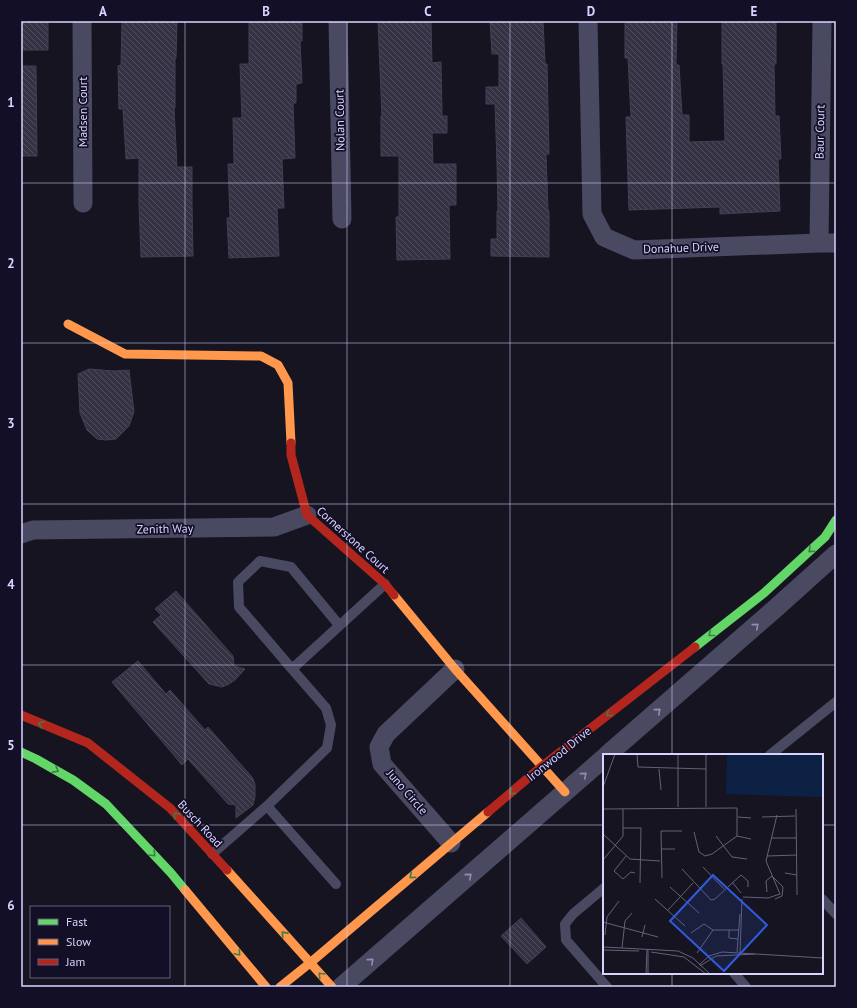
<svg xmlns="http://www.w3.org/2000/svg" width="857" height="1008" viewBox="0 0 857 1008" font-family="'PT Sans',sans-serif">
<defs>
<pattern id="building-back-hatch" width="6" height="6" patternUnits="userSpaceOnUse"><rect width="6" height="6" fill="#343243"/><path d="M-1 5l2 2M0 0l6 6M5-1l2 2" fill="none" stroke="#514f5f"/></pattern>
</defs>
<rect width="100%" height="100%" fill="#161421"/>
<path fill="url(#building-back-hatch)" stroke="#433f54" d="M21,21H48V50H21Z
M122,21H177L176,58H175V108H174L177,167H192V204L193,256L141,257L139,204V158L126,159L123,109H119L118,66L121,65Z
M249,21H302V41H300L302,83L296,84V103H293L295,158L282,159L284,208H277L279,256L229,258L227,218H230L228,164H234L233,118H242L240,64H249Z
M378,21H431L432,63L441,62L442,116H447V133H432L433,164H456V205H449L450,259L397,260L396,217H399V156H381V116H382Z
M490,21H543L545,64H547L549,154H546L548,211H549V257L491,256V239H497V211H498L497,164L495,104H486V87H499V54H492Z
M625,21H677L676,65H679L682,115H689V142L725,141L723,64H722V21H776V64H774L775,116H779L781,159H778L780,211L720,214V207L629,210L626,117H631L628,58H625Z
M21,66H36L37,156H21Z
M89,369L114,371L129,370L134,412L129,426L116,439L106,440L97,439L87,430L80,413L78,374Z
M176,591L233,656L234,666L245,669L235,680L229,684L222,687L209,684L153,622L161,615L155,609Z
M138,661L166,694L170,690L205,730L208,727L252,777L255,784V797L253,805L236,818V805L228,804L188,759L182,765L112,682Z
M521,918L546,947L527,964L501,936Z"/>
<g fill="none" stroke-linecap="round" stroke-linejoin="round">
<path stroke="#4a4962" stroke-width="10" d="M292,669L239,607L238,582L260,561L291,567L339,625
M770,755L836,702
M267,806L336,884
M212,854L267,806L327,748L331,725L326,708L292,669L385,584
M604,888L573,914L565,924L566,940L607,987
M822,899L836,914
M734,973L746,987"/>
<path stroke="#4a4962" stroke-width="19" d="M82,21L83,203
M338,21L342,219
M588,21L592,214L604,237L634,250L819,243H836
M819,243L822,21
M21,534L33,530L274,527L307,515
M607,755L777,607L836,554
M451,843L382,764L379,747L386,734L455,669
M341,987L604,758"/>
<path stroke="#63d668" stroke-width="9" d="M695,647L764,593L825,537L836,520
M21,752L36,759L73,780L106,804L171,873L185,890"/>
<path stroke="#ff974d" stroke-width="9" d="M68,324L125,354L261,356L278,365L288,383L291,443
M394,595L455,669L565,792
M227,870L332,987
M185,890L266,987
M280,987L310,963L488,812"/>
<path stroke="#b3261e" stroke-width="9" d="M291,443V455L307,515L385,584L394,595
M21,715L88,743L170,808L227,870
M488,812L541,767L695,647"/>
</g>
<defs><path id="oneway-chevron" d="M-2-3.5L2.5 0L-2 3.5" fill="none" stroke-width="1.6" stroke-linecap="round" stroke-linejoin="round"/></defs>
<g stroke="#3f7c4a">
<use href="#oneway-chevron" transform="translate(811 550) rotate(138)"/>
<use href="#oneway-chevron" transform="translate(711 634) rotate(142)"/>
<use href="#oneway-chevron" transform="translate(609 714) rotate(142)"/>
<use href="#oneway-chevron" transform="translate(41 724) rotate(-158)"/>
<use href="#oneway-chevron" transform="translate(56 770) rotate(29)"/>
<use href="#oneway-chevron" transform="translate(512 792) rotate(140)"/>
<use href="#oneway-chevron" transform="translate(176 815) rotate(-132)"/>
<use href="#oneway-chevron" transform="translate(153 854) rotate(47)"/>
<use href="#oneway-chevron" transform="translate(412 876) rotate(140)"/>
<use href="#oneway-chevron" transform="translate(284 934) rotate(-132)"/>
<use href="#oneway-chevron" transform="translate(238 953) rotate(50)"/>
<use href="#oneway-chevron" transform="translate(321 975) rotate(-133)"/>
</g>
<g stroke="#928eb0">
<use href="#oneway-chevron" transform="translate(756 626) rotate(-41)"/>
<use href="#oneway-chevron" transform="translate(658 711) rotate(-41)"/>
<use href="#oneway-chevron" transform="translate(584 775) rotate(-41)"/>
<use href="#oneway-chevron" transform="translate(469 876) rotate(-41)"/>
<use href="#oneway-chevron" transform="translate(371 961) rotate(-41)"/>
</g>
<path fill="none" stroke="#d9d4ff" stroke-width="1" stroke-opacity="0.55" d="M185,21V987M347,21V987M510,21V987M672,21V755M21,183H836M21,343H836M21,504H836M21,665H836M21,825H604M822,825H836M672,973V987"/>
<g text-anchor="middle" stroke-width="3.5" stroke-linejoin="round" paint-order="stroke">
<g font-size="12" fill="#d9d4ff" stroke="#130f26">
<text transform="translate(83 112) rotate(-90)" y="4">Madsen Court</text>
<text transform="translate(340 120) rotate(-91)" y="4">Nolan Court</text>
<text transform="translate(820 132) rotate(-89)" y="4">Baur Court</text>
<text transform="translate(681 248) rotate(-2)" y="4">Donahue Drive</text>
<text transform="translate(165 529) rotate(-1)" y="4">Zenith Way</text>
<text transform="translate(353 540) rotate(42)" y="4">Cornerstone Court</text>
<text transform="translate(559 754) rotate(-39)" y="4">Ironwood Drive</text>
<text transform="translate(407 792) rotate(49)" y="4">Juno Circle</text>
<text transform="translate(200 824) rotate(47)" y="4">Busch Road</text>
</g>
</g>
<g transform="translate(603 754)">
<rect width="220" height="220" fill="#161421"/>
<path d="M124,0H220V54L219,43L123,40Z" fill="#0d2144"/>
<path fill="none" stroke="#64617a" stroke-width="1" d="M34,0L35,13L103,15M56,15L58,36M0,33L12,0M75,53V0M103,53V0M0,55L134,54V82L109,100L102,102L96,98L91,78M193,55L194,141M135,63L148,64M159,63L192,62M20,74H38L37,129M0,80L27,105L57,107M113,82L129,103L144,105M134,82L148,85M169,84H193M58,95H72M23,102L11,117L20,125L28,118L32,119M164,102L194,101M0,106L20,82V55M100,113L121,135M79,115L108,146L112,145L138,121L145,127V133M182,119L194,121M169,122L180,133L179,142L172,145M59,124L58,77H79M129,128L138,139M67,133L96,159M164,138L163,127L169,122M140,143L165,144M165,144L177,140L163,107L174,61M52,145L82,172M65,156L90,129M0,168L55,183M126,176V184L135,185M88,179L101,170L110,176H136M2,181L4,163L16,147M39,183L42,171M0,193L75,197L90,204L107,220M19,194L22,167L29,159M45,195V220M0,196L36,197M48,198L81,203L103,220M134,198L137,160M94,199L110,176M137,199L139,145M96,211L106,202L119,198L220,204M97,212L113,202L152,200M43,220L44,195"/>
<path fill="#305bdc" fill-opacity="0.15" stroke="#305bdc" stroke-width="2" d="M110,121L164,171L121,217L67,167Z"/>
<rect width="220" height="220" fill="none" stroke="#d9d4ff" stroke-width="2"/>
</g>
<rect width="857" height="1008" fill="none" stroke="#130f26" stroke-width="44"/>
<rect x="30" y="906" width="140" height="72" fill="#130f26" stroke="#625e7d"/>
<rect x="38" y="919" width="20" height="6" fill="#63d668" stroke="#625e7d"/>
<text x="66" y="926" font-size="12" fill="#d9d4ff">Fast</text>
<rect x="38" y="939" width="20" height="6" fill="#ff974d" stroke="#625e7d"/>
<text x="66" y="946" font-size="12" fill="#d9d4ff">Slow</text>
<rect x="38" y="959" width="20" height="6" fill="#b3261e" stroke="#625e7d"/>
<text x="66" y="966" font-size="12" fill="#d9d4ff">Jam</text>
<rect x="22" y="22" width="813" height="964" fill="none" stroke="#d9d4ff" stroke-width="1.5"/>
<g font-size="13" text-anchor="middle" font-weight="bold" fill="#d9d4ff">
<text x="103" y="16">A</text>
<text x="266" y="16">B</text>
<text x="428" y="16">C</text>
<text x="591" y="16">D</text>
<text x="754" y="16">E</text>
<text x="11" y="107">1</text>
<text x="11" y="268">2</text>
<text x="11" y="428">3</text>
<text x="11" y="589">4</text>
<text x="11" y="750">5</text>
<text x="11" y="910">6</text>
</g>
</svg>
